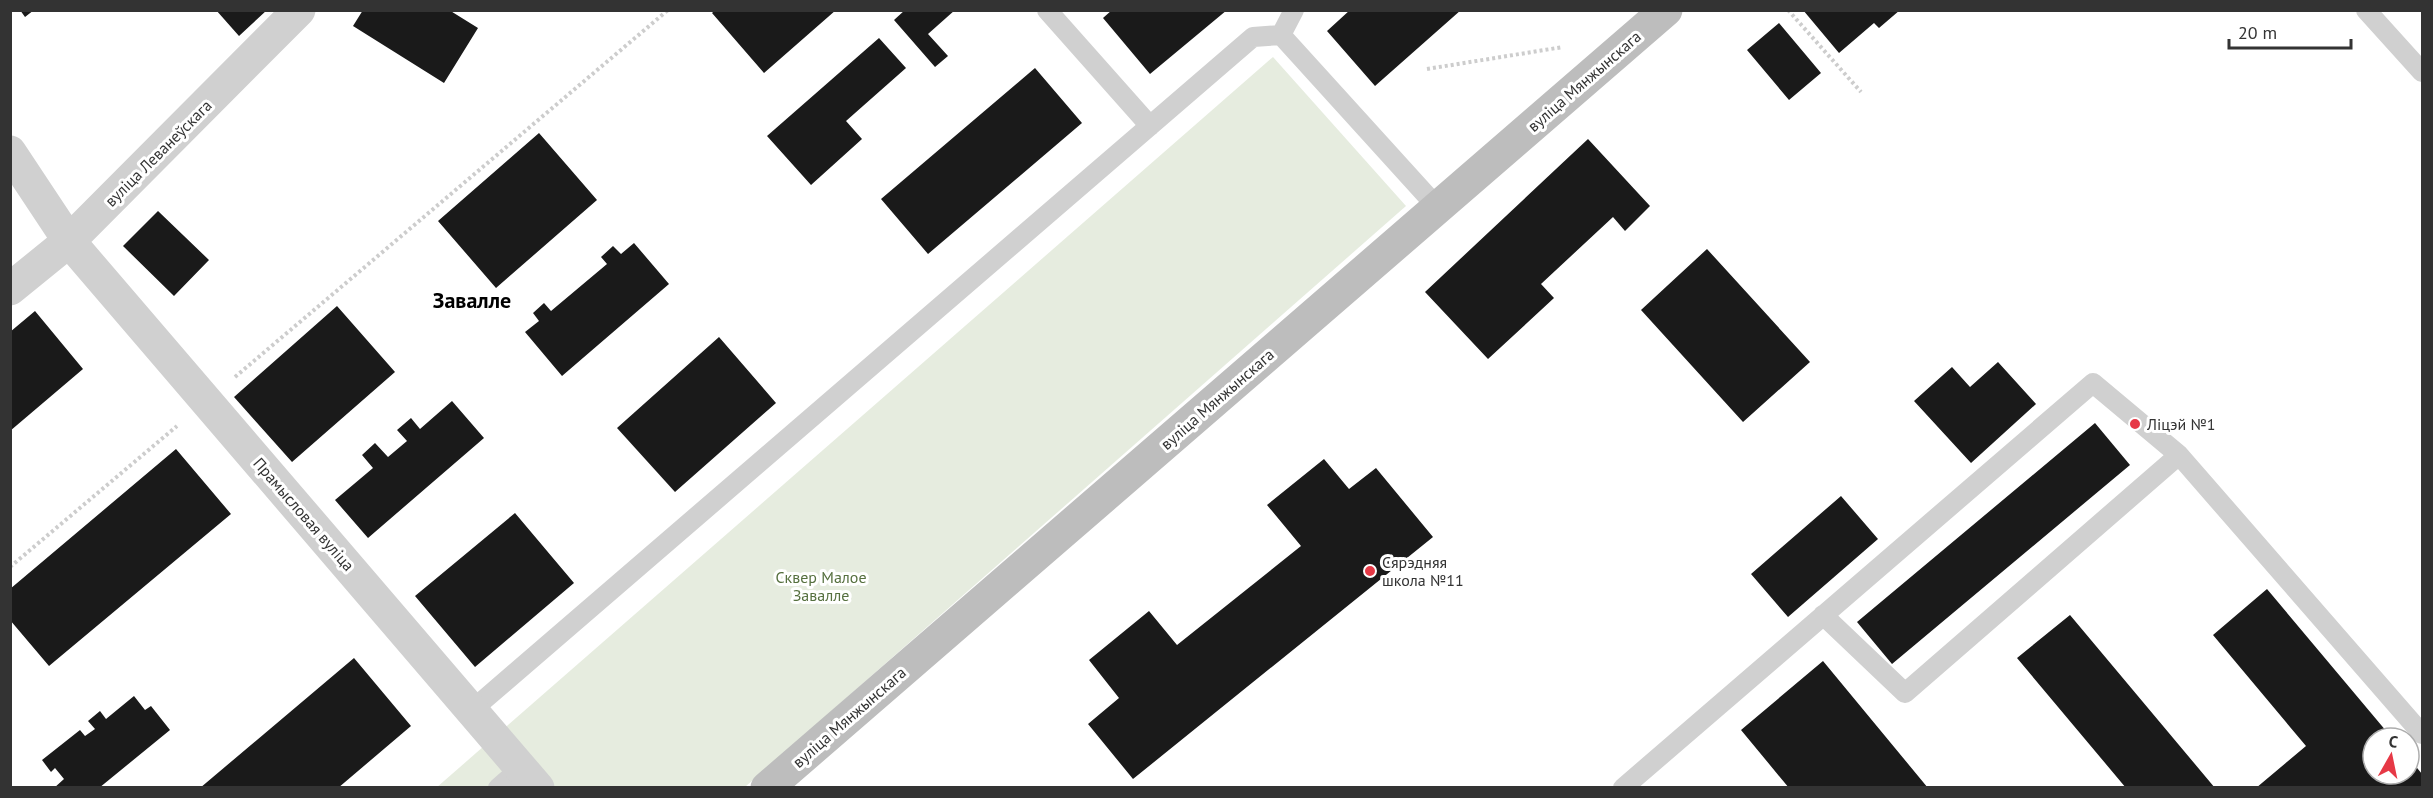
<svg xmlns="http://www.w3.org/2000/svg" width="2433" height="798" viewBox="0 0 2433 798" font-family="'PT Sans',sans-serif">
<rect width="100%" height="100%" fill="#fff"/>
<path fill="#e6ecdf" d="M1273,57L1406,206L745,787L436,788Z"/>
<path fill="#1a1a1a" d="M20,10H34L25,17Z
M216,10H267L239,36Z
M363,10H449L478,28L444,83L353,26Z
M715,10H836L764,73L712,13Z
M905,10H955L928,34L948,56L935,67L894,20Z
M1112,10H1227L1150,74L1103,18Z
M1350,10H1461L1375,86L1327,31Z
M1803,10H1900L1879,28L1874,23L1839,53Z
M1779,23L1821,73L1789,100L1747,50Z
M879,38L906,68L846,121L862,139L811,185L767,136Z
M1035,68L1082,123L928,254L881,199Z
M539,133L597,200L496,288L438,221Z
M1588,139L1650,206L1625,231L1613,217L1541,284L1554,298L1488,359L1425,292Z
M158,211L209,260L174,296L123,246Z
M634,243L669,284L562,376L525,332L539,321L533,313L544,303L551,311L607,264L601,257L613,246L621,254Z
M1707,249L1810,362L1743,422L1641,310Z
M337,306L395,372L292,462L234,397Z
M35,311L83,369L10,431V332Z
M719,337L776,403L675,492L617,428Z
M1998,362L2036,404L1971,463L1914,401L1952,367L1970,387Z
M452,401L484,438L368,538L335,500L373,468L362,455L375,443L388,457L407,441L397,430L411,418L420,429Z
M2095,423L2130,465L1892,664L1857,622Z
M176,449L231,514L49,666L10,620V589Z
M1324,459L1349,489L1376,468L1433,537L1133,779L1088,724L1119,698L1089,660L1149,611L1177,645L1301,546L1267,505Z
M1841,496L1878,539L1788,617L1751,574Z
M515,513L574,583L475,667L415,596Z
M2267,589L2392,738H2373V774H2409V758L2422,774V788H2256L2306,746L2213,635Z
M2070,615L2215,788H2126L2017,658Z
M354,658L411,726L338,788H200Z
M1823,661L1928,788H1789L1741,730Z
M134,696L145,710L151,706L170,730L99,788H54L64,779L55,768L51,772L42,760L80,730L85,736L95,729L88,721L100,711L106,719Z"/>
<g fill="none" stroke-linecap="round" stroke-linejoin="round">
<path stroke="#cdcdcd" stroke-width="4" stroke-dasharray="3 3" stroke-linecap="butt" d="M1788,10L1861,92
M1427,69L1563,47
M235,377L668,10
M10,567L177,426"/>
<path stroke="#d0d0d0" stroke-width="20" d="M1047,10L1150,126
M2366,10L2422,72
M1281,35L1438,208
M1281,35L1294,10
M1823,615L1905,693L2179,455
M472,710L1253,37L1281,35
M498,788L521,768
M1623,788L2093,383L2179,455L2422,734"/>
<path stroke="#d0d0d0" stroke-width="33" d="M10,152L69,241L538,788
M10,289L69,241L299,10"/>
<path stroke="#bdbdbd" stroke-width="33" d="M767,788L1666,10"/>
</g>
<g fill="#e63946" stroke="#fff" stroke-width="2">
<circle cx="2135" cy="424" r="6"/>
<circle cx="1370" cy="571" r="6"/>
</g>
<g text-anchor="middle" stroke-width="6" stroke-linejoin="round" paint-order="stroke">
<g font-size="16" fill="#333" stroke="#fff">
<text transform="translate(1584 81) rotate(-41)" y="6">вуліца Мянжынскага</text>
<text transform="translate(158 153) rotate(-45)" y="6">вуліца Леванеўскага</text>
<text transform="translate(1217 399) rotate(-41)" y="6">вуліца Мянжынскага</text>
<text transform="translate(304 514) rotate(49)" y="6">Прамысловая вуліца</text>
<text transform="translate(849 717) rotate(-41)" y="6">вуліца Мянжынскага</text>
</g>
<g font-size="16" fill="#333" stroke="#fff" text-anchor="start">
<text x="2147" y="430">Ліцэй №1</text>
<text x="1382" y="568">Сярэдняя<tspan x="1382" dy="18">школа №11</tspan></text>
</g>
<g font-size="16" fill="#56703f" stroke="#fff">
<text x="821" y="583">Сквер Малое<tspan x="821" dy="18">Завалле</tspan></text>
</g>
<g font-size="22" font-weight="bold" fill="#000" stroke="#fff">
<text x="472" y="308">Завалле</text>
</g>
</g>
<rect width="2433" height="798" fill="none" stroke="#333333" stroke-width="24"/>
<g transform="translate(2391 756) rotate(9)"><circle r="28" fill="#ffffff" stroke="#adadad" stroke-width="1.5"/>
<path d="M0-4.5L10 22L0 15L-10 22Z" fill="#e63946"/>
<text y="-9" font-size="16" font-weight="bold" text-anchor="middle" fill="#333333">С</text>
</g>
<path d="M2229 39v9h122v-9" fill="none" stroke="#333333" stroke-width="3"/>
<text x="2238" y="39" font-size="18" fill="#333333" stroke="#ffffff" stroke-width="4.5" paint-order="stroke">20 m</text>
</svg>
